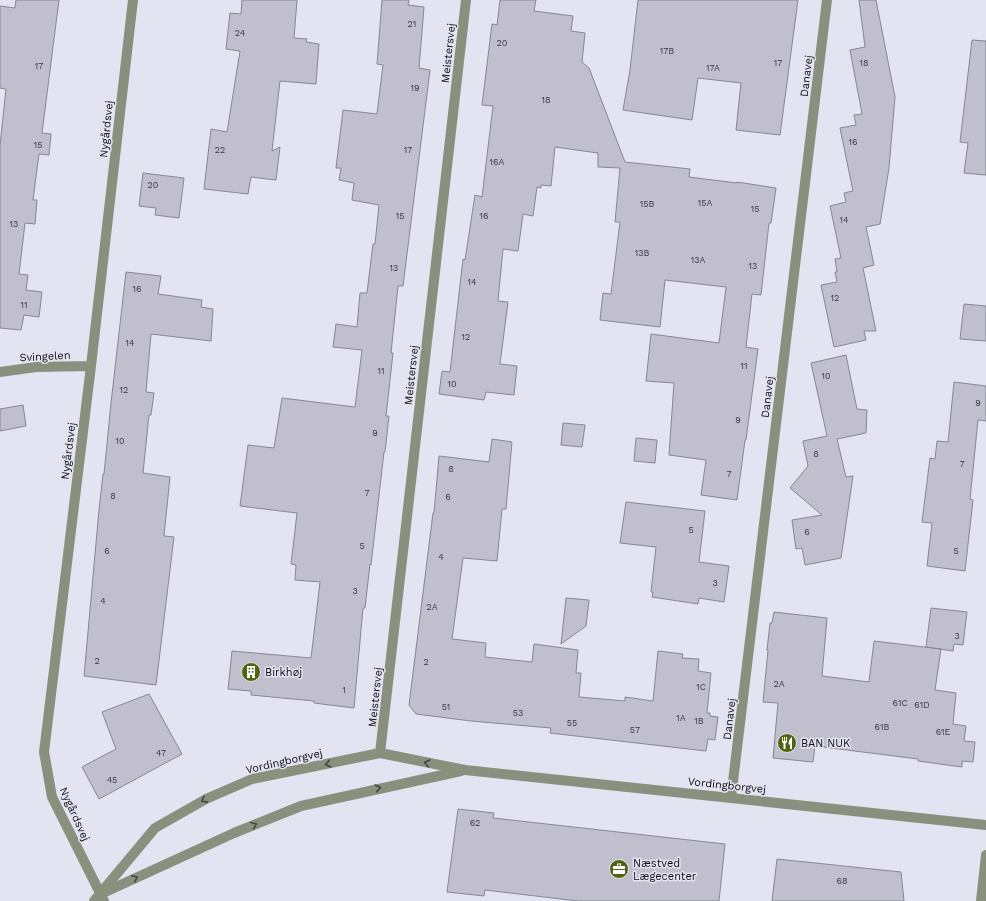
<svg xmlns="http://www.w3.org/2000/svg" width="986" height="901" viewBox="0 0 986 901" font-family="'Work Sans',sans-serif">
<rect width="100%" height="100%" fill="#e4e3f1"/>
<path fill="#c1bfcd" stroke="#878693" d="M16,0H59L42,133L51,134L49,155L39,154L33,200H37L35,224L25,223L19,274L28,275L26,290L42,292L39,317L24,315L21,330L0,328V145L6,89L0,88V6L15,8Z
M242,0H297L294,38L307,39L306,42L319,44L316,84L280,81L272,151L280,147L276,180L251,177L248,194L204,189L211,129L227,132L240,51L226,49L230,13L241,14Z
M382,0H409L408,5L424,7L419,68L430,70L403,286H398L391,353H393L386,416H389L385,452H384L371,565L370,564L365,608H363L354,708L314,703V701L251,695V691L228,689L232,651L311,658L320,582L295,580L296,565L291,564L297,513L240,506L248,445L274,448L282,398L355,407L362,350L333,347L336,324L357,327L360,293H367L373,244H375L379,205L352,200L354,183L339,180L341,168H336L343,110L377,114L383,65L377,64Z
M500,0H536L534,11L573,16L571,31L585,33L582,62L589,68L625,162L690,169L689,177L737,183V182L776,188L771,223H769L761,295L752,294L746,347L758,349L751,402L746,440H745L737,500L701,495L706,460L669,455L674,383L646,381L651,334L719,343L726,287L665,280L660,327L600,320L603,293L611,294L620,222H615L620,168L598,167V153L555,147L551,186L541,185V188L537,187L533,216L523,214L518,251L503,249L498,301L508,302L500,364L517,366L514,395L486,392L484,400L439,394L442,371L450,372L463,259L465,260L475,195L482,197L493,106L482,105L492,24L497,25Z
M638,0H798L780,135L736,130L741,83L698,78L692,120L623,110L630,70Z
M859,0H876L895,97L889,168L880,224L866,227L874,265L863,268L876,331H864L866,340L834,347L821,285L837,282L835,272H837L835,259L841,258L830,206L846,202L844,193L853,191L840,128L856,125L854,115L862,114L850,50L865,47Z
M972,40L986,41V175L964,173L968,143L960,142Z
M143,173L184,178L179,218L155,215L156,208L139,206Z
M126,272L161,276L158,294L202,300L201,307L213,309L211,341L151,334L146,392L154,393L151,415H149L143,473L170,477L164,536L174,537L156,685L84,676L99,510L103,474H104L111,403Z
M964,304L986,306V341L960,339Z
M846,355L857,409L867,410L866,433L837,439L846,477L853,476L841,558L805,565L802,548L796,549L792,520L822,515L790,488L808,466L803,441L827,436L811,363Z
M954,382L986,386V421L978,420L970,499L973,500L965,571L927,566L932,523L922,522L930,458L935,459L937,441L948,442Z
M23,405L26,426L0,431V409Z
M563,423L585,425L582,447L561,445Z
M636,438L657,440L655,463L634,461Z
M492,439L512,442L506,509H502L497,561L463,558L452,639L486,643L485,657L532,662L534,644L578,650L576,673H581L579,697L625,701V697L653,701L658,651L683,654L682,658L699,659L698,671L711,673L707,713H710V716L718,717L715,740L708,739L706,751L550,733L551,728L471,721L416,714L409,705L433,513H434L439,456L489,462Z
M626,502L705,511L699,562L729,566L724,602L699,598L698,604L652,597L653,592H651L656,547L620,543Z
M566,598L589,600L586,626L561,644Z
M931,608L967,612L963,645L954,644L953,651L926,647Z
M774,612L827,618L822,676L869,682L874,641L941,649L935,690L956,693L953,724L966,726L964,741L975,742L973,762L962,761V767L918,761V759L815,746L813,762L773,758L778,703L763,702L768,650H767L770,623H772Z
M149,694L182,754L99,799L82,767L116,749L102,712Z
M458,809L494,813L493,818L725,844L719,901H578L485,890L484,896L447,892Z
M777,859L901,872L904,901H772Z"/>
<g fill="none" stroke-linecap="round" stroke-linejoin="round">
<path stroke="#89907d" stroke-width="10" d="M0,372L36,367L91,366
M380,753L466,0
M731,798L827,0
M104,901L52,797L44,752L91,366L133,0
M981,901L986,855"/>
<path stroke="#89907d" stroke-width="10" d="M103,893L234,833L301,806L461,771
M94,901L155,828L206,799L252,779L380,753L465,770L986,825"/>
</g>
<defs><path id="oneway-chevron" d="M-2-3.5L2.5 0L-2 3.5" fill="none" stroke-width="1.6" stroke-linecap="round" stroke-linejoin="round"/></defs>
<g stroke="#444740">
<use href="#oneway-chevron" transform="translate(427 763) rotate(-169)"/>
<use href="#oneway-chevron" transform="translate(328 764) rotate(169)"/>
<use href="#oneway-chevron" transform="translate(378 788) rotate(-12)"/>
<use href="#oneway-chevron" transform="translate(204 800) rotate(152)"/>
<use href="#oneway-chevron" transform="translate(254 825) rotate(-22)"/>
<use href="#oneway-chevron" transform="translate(135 878) rotate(-25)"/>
</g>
<defs>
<g id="building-disc" transform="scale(1)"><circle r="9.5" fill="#4f6410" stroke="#e4e3f1"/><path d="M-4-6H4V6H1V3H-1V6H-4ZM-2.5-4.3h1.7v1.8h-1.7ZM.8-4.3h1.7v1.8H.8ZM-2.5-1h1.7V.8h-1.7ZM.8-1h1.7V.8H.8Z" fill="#fff"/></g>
<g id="restaurant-disc" transform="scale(1)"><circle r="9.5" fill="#4f6410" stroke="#e4e3f1"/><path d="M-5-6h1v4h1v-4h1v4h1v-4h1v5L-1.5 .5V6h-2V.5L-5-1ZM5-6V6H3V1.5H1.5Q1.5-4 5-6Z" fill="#fff"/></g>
<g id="office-disc" transform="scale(1)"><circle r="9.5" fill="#4f6410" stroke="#e4e3f1"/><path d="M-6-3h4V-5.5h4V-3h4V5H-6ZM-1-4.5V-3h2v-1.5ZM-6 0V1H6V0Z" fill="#fff"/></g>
</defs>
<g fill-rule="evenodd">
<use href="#building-disc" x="251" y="672"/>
<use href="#restaurant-disc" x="787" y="743"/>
<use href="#office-disc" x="619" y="869"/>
</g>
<g text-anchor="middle" stroke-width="3" stroke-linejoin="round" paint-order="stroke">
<g font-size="9" fill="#38383e">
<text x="412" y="27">21</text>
<text x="240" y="36">24</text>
<text x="502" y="46">20</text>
<text x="667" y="54">17B</text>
<text x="778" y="66">17</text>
<text x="864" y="66">18</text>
<text x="39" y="69">17</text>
<text x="713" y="71">17A</text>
<text x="415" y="91">19</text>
<text x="546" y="103">18</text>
<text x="853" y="145">16</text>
<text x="38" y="148">15</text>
<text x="220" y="153">22</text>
<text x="408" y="153">17</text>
<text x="497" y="165">16A</text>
<text x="153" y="188">20</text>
<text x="705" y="206">15A</text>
<text x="647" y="207">15B</text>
<text x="755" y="212">15</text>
<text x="400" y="219">15</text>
<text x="484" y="219">16</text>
<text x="844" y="223">14</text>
<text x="14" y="227">13</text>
<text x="642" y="256">13B</text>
<text x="698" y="263">13A</text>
<text x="753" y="269">13</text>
<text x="394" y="271">13</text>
<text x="472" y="285">14</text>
<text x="137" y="292">16</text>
<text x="835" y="301">12</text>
<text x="24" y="308">11</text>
<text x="466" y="340">12</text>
<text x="130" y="346">14</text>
<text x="744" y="369">11</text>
<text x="381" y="374">11</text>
<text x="826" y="379">10</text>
<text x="452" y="387">10</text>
<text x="124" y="393">12</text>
<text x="978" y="406">9</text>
<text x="738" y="423">9</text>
<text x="375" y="436">9</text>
<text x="120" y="444">10</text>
<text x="816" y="457">8</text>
<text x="962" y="467">7</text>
<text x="451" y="472">8</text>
<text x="729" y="477">7</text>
<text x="367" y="496">7</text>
<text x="113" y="499">8</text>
<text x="448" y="500">6</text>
<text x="691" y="533">5</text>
<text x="807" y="535">6</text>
<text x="362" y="549">5</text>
<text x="107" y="554">6</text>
<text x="956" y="554">5</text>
<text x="441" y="560">4</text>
<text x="715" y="586">3</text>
<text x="355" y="594">3</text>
<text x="103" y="604">4</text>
<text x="432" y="610">2A</text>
<text x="957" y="639">3</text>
<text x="97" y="664">2</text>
<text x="426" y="665">2</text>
<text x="779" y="687">2A</text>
<text x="701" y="690">1C</text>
<text x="344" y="693">1</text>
<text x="900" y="706">61C</text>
<text x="922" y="708">61D</text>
<text x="446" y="710">51</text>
<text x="518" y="716">53</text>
<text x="681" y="721">1A</text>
<text x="699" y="724">1B</text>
<text x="572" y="726">55</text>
<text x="882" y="730">61B</text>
<text x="635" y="733">57</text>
<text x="943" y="735">61E</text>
<text x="161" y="756">47</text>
<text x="112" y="783">45</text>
<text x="475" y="826">62</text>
<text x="842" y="884">68</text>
</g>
<g font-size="11" fill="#0b0b0f" stroke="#e4e3f1">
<text transform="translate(448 53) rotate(-84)" y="4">Meistersvej</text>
<text transform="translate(806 76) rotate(-83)" y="4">Danavej</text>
<text transform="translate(106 129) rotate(-84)" y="4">Nygårdsvej</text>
<text transform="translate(45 356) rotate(-3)" y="4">Svingelen</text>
<text transform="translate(411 375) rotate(-84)" y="4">Meistersvej</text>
<text transform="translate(767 397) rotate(-83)" y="4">Danavej</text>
<text transform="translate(68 451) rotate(-83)" y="4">Nygårdsvej</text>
<text transform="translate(375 697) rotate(-84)" y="4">Meistersvej</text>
<text transform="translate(729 719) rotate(-83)" y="4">Danavej</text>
<text transform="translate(284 761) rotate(-13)" y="4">Vordingborgvej</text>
<text transform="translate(727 785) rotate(6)" y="4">Vordingborgvej</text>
<text transform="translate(75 814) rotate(66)" y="4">Nygårdsvej</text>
</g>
<g font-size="11" fill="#0b0b0f" stroke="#e4e3f1" text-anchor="start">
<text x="265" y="676">Birkhøj</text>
<text x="801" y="747">BAN NUK</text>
<text x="633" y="867">Næstved<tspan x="633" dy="13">Lægecenter</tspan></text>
</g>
</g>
</svg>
